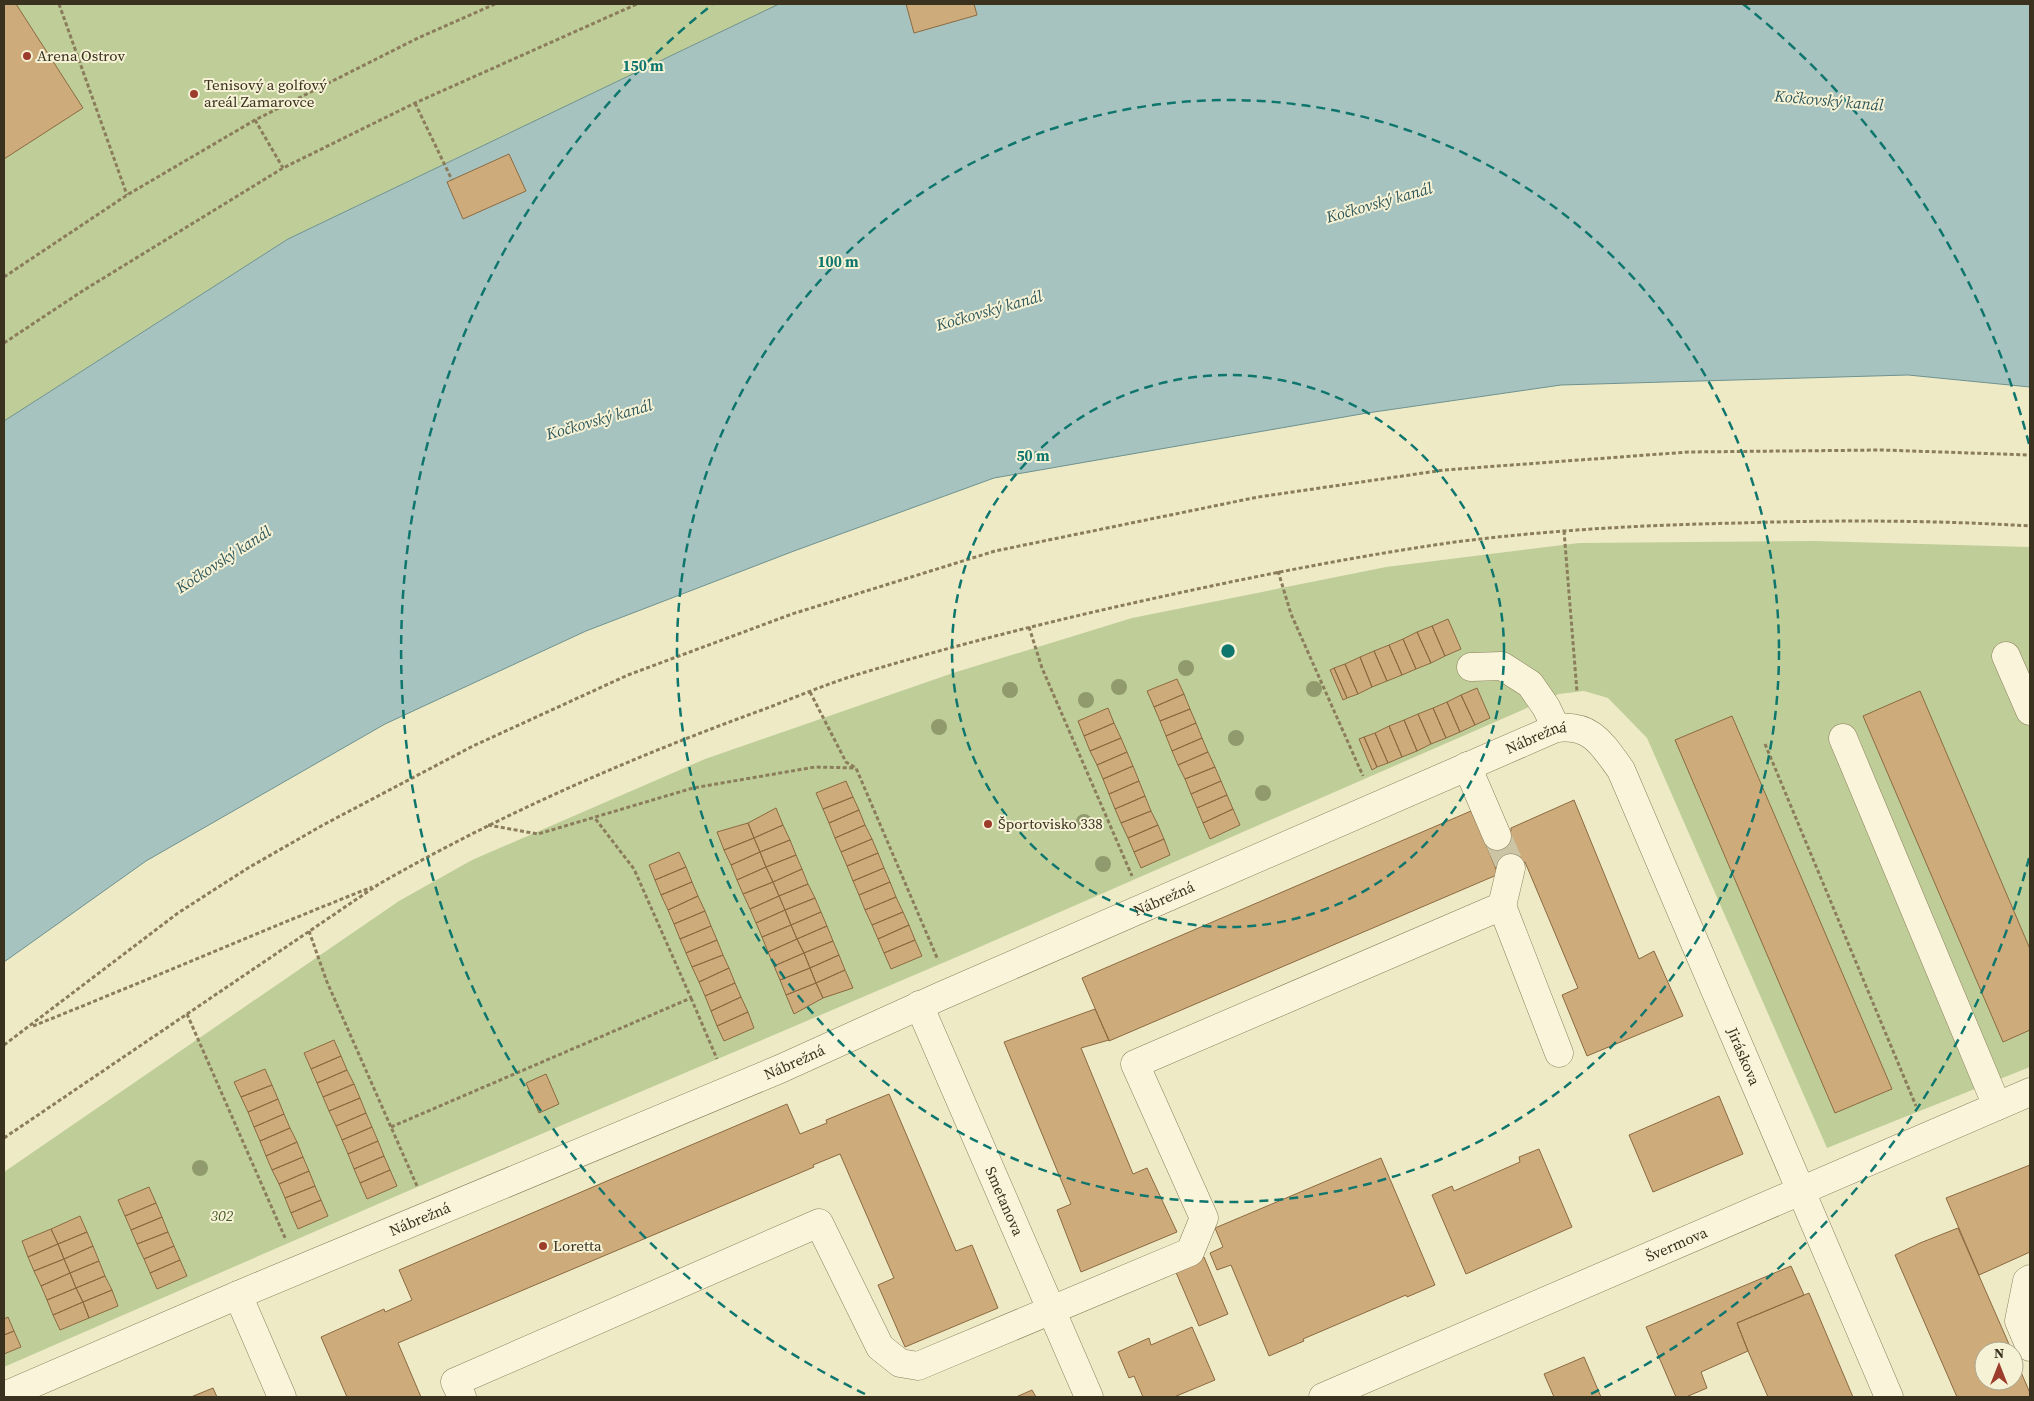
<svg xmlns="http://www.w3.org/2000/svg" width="2034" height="1401" viewBox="0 0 2034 1401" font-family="'Source Serif 4',serif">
<rect width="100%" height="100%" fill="#efeac6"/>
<path fill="#bfce99" d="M4,4H779L288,239L4,421Z
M1815,541L2030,547V1067L1827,1148L1647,738L1608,698L1584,691L1559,694L966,953L401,1194L4,1367V1172L399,901L472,860L705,759L953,673L1132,618L1386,567L1579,543Z"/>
<path fill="#a7c3bf" stroke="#6e928f" d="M779,4H2030V387L1908,375L1561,385L1367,413L994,478L794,551L586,631L385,724L146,861L4,962V421L288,239Z"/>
<path fill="#ceab7b" stroke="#8b6a40" d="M4,4H16L83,108L4,159Z
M906,4H974L977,15L914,33Z
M509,154L526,191L463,219L447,182Z
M1448,619L1461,649L1445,656L1432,626Z
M1432,626L1445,656L1431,663L1417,632Z
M1417,632L1431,663L1416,669L1403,639Z
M1403,639L1416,669L1402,675L1389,645Z
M1389,645L1402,675L1387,681L1374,651Z
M1374,651L1387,681L1372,687L1360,657Z
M1360,657L1372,687L1358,694L1345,664Z
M1345,664L1358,694L1347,698L1334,668Z
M1334,668L1347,698L1343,700L1330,670Z
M1177,679L1184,694L1154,707L1147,691Z
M1477,688L1490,718L1475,725L1461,695Z
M1920,691L2030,949V1030L2003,1042L1863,716Z
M1184,694L1190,709L1160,721L1154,707Z
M1461,695L1475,725L1460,732L1447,702Z
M1447,702L1460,732L1446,738L1433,708Z
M1108,708L1114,723L1084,736L1078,721Z
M1433,708L1446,738L1431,744L1418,714Z
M1190,709L1196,723L1166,736L1160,721Z
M1418,714L1431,744L1417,751L1404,720Z
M1732,716L1892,1089L1835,1113L1675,740Z
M1404,720L1417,751L1402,757L1389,726Z
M1114,723L1121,738L1090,751L1084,736Z
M1196,723L1202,738L1172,751L1166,736Z
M1389,726L1402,757L1388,763L1375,733Z
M1375,733L1388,763L1377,767L1364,737Z
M1364,737L1377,767L1372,770L1359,739Z
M1121,738L1127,752L1097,765L1090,751Z
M1202,738L1208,752L1178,765L1172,751Z
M1127,752L1133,766L1103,779L1097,765Z
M1208,752L1215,767L1185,779L1178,765Z
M1133,766L1139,781L1109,794L1103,779Z
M1215,767L1221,781L1191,794L1185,779Z
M846,781L853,797L823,809L816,793Z
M1139,781L1145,796L1115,809L1109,794Z
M1221,781L1227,795L1197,808L1191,794Z
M1227,795L1233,809L1203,823L1197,808Z
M1145,796L1151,811L1121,823L1115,809Z
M853,797L859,810L829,823L823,809Z
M1574,800L1639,959L1654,951L1683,1016L1587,1056L1562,995L1578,988L1525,862L1498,874L1485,842L1511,831V828Z
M776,808L783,825L754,838L748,823Z
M1233,809L1240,825L1210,839L1203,823Z
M859,810L865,825L835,838L829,823Z
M1151,811L1158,825L1128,838L1121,823Z
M1471,811L1499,874L1109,1041L1082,978Z
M748,823L754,838L724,850L717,832Z
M783,825L790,840L760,852L754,838Z
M865,825L872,839L841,852L835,838Z
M1158,825L1164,839L1134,852L1128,838Z
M754,838L760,852L731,865L724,850Z
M872,839L878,853L847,866L841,852Z
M1164,839L1170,855L1141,868L1134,852Z
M790,840L796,855L766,867L760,852Z
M679,852L686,867L655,880L649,865Z
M760,852L766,867L737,880L731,865Z
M878,853L884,868L853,881L847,866Z
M796,855L802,869L773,882L766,867Z
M686,867L692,882L661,895L655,880Z
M766,867L773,882L743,894L737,880Z
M884,868L890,882L859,895L853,881Z
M802,869L808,884L779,896L773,882Z
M692,882L698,896L668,910L661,895Z
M773,882L779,896L750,909L743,894Z
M890,882L896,897L865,910L859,895Z
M808,884L815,898L785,910L779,896Z
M698,896L705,911L674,924L668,910Z
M779,896L785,910L756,923L750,909Z
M896,897L903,912L872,925L865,910Z
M815,898L821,912L791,925L785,910Z
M785,910L791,925L762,937L756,923Z
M705,911L711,926L680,939L674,924Z
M821,912L827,926L797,939L791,925Z
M903,912L909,925L878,939L872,925Z
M791,925L797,939L768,952L762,937Z
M909,925L915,940L884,953L878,939Z
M711,926L717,940L686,953L680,939Z
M827,926L833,941L804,953L797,939Z
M797,939L804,953L774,966L768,952Z
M717,940L723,955L692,967L686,953Z
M915,940L922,956L891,969L884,953Z
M833,941L839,955L810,968L804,953Z
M804,953L810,968L780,980L774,966Z
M723,955L729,968L699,982L692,967Z
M839,955L845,970L816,983L810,968Z
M729,968L735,983L705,996L699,982Z
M810,968L816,983L786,995L780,980Z
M845,970L853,988L823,998L816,983Z
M735,983L741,997L711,1011L705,996Z
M816,983L823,998L794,1014L786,995Z
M741,997L748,1012L717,1026L711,1011Z
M1095,1009L1109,1040L1081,1048L1133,1174L1147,1168L1177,1232L1081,1272L1057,1210L1071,1204L1004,1042Z
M748,1012L754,1028L724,1041L717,1026Z
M334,1040L341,1056L311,1069L304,1053Z
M341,1056L347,1070L317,1083L311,1069Z
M265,1069L272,1085L241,1097L234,1082Z
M347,1070L354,1084L323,1097L317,1083Z
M546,1074L559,1104L539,1113L526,1083Z
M354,1084L360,1098L329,1111L323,1097Z
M272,1085L278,1099L248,1112L241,1097Z
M889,1094L956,1251L972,1245L998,1308L905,1347L878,1285L894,1278L840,1154L813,1165L814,1167L398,1343L421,1397H347L321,1337L384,1309L385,1312L412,1300L399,1270L787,1104L800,1134L827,1123L826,1120Z
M1719,1096L1743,1154L1653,1192L1629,1135Z
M360,1098L366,1113L336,1126L329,1111Z
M278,1099L284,1114L254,1127L248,1112Z
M366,1113L372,1127L342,1140L336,1126Z
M284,1114L290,1128L260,1141L254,1127Z
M372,1127L378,1141L348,1154L342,1140Z
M290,1128L297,1142L266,1156L260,1141Z
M378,1141L384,1156L354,1169L348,1154Z
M297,1142L303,1157L272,1170L266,1156Z
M1539,1149L1572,1227L1466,1274L1432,1195L1452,1186L1454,1191L1520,1162L1519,1157Z
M384,1156L390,1170L360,1183L354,1169Z
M303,1157L309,1171L279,1184L272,1170Z
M1381,1158L1435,1285L1407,1297L1406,1295L1303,1339L1304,1341L1269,1356L1231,1265L1217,1270L1210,1253L1223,1247L1215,1228Z
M2030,1165V1252L1979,1275L1946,1198Z
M390,1170L397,1186L367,1199L360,1183Z
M309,1171L315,1186L285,1198L279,1184Z
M315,1186L321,1200L291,1213L285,1198Z
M149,1187L156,1203L125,1216L118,1200Z
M321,1200L328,1216L298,1229L291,1213Z
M156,1203L162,1217L131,1230L125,1216Z
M80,1216L87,1232L58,1244L51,1229Z
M162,1217L168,1232L137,1244L131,1230Z
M1958,1228L2012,1351H1984V1381H2014V1356L2030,1393V1397H1957L1895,1255L1920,1243Z
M51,1229L58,1244L28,1257L22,1241Z
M87,1232L93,1246L64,1259L58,1244Z
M168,1232L174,1246L144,1259L137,1244Z
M58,1244L64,1259L34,1271L28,1257Z
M93,1246L99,1261L70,1273L64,1259Z
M174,1246L180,1260L150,1273L144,1259Z
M1204,1257L1228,1314L1199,1326L1175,1270Z
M64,1259L70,1273L41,1286L34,1271Z
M180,1260L187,1276L157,1289L150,1273Z
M99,1261L105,1276L76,1288L70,1273Z
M1791,1266L1804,1295L1737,1323L1748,1351L1701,1372L1707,1388L1686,1397H1676L1646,1327Z
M70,1273L76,1288L47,1300L41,1286Z
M105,1276L112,1290L83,1302L76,1288Z
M76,1288L83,1302L53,1315L47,1300Z
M112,1290L118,1306L89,1318L83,1302Z
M1809,1293L1853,1397H1768L1748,1351L1737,1323Z
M83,1302L89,1318L60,1330L53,1315Z
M8,1317L14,1331L4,1335V1319Z
M1192,1327L1215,1380L1174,1397H1143L1134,1376L1129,1378L1118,1352L1149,1338L1151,1345Z
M14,1331L21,1347L4,1354V1335Z
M1584,1357L1601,1397H1554L1544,1374Z
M213,1388L217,1397H191Z
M1032,1390L1036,1397H1016Z"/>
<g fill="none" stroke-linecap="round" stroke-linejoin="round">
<path stroke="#cbc5a5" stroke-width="28" stroke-dasharray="28 14" stroke-linecap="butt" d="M1497,836L1511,868"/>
<g stroke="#8b7d5b" stroke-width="29">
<g id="minor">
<path d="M2006,656L2030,711"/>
<path d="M1471,667L1502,666L1530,684L1546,707L1556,728"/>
<path d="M1843,738L1997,1106"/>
<path d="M1467,766L1497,836"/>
<path d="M1502,906L1559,1053"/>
<path id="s1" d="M919,1005L1089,1397"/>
<path d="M2030,1279L2027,1281L2019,1321L2030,1347"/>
<path d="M238,1295L282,1397"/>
<path id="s2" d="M4,1396L238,1295L780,1069L941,996L1556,728C1592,724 1602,744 1621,770L1889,1397"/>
<path d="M462,1397L455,1382L819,1223L880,1347L900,1363L918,1366L1190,1252L1204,1218L1135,1064L1502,906L1511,868"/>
<path id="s3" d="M1323,1397L2030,1092"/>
</g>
</g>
<path stroke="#8b7d5b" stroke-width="3" stroke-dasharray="4 2.5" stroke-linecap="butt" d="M59,4L127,195
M415,103L452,180
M255,120L283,168
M4,277L127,195L255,120L418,38L495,4
M4,343L84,290L283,168L415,103L637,4
M1564,531L1577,692
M1278,571L1291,614L1363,776
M1029,627L1042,668L1132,876
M810,692L846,762L856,768L938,960
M1765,744L1916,1106
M488,825L538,834L693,788L815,767L856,768
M309,931L327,982L417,1186
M691,998L717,1059
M187,1014L286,1240
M33,1026C146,981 258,932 372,887
M4,1045L178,913L248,868L323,825L473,746L628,675L792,614L995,551L1258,497L1444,470L1688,452L1882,450L2030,455
M391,1127L691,998L634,869L594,817
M4,1138L379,884C501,814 630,758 762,710C794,698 826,684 859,674C952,646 1047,622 1142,601C1246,578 1350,557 1455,542C1549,530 1643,525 1738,523C1835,520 1933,520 2030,526"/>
<use href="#minor" stroke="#faf5da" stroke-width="28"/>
</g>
<g fill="#909a6d">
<circle cx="1186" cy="668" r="8"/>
<circle cx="1119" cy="687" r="8"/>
<circle cx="1314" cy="689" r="8"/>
<circle cx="1010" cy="690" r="8"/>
<circle cx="1086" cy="700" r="8"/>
<circle cx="939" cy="727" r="8"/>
<circle cx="1236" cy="738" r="8"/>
<circle cx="1263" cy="793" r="8"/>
<circle cx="1084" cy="822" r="8"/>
<circle cx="1103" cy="864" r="8"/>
<circle cx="200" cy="1168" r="8"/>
</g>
<g fill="none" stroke="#0f766e" stroke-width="2.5" stroke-dasharray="9 6">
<circle cx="1228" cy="651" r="276"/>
<circle cx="1228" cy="651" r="551"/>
<path d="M2029 858A827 827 0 0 1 1591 1394M865 1394A827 827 0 0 1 713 4M1743 4A827 827 0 0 1 2029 444"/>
</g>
<g fill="#9c3c2a" stroke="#f6f2d6" stroke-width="2">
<circle cx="27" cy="56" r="5"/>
<circle cx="194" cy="94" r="5"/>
<circle cx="988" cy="824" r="5"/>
<circle cx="543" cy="1246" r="5"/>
</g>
<g text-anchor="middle" stroke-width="4" stroke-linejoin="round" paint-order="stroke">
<g font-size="15" fill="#3b311f" stroke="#f6f2d6" text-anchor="start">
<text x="37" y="61">Arena Ostrov</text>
<text x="204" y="90">Tenisový a golfový<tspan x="204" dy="17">areál Zamarovce</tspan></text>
<text x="998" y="829">Športovisko 338</text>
<text x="553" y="1251">Loretta</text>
</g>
<g font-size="15" fill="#3b311f" stroke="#f6f2d6">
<text dy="5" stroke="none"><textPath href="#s2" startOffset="1668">Nábrežná</textPath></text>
<text dy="5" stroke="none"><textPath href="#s2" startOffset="1262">Nábrežná</textPath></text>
<text dy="5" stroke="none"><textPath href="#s2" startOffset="2084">Jiráskova</textPath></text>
<text dy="5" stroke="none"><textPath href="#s2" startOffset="858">Nábrežná</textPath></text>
<text dy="5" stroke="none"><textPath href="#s1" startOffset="214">Smetanova</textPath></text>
<text dy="5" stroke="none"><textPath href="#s2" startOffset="452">Nábrežná</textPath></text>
<text dy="5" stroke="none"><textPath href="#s3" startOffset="385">Švermova</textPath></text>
</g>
<g font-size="15" font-style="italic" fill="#435825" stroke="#f6f2d6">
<text x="222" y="1221">302</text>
</g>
<g font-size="16" font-style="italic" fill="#2e575b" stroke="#f6f2d6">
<text transform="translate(1829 100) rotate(5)" y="6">Kočkovský kanál</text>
<text transform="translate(1379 202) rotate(-16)" y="6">Kočkovský kanál</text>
<text transform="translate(989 310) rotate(-16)" y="6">Kočkovský kanál</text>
<text transform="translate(599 419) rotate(-16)" y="6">Kočkovský kanál</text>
<text transform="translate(223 559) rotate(-33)" y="6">Kočkovský kanál</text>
</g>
</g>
<circle cx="1228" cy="651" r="8" fill="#0f766e" stroke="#f6f2d6" stroke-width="2.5"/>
<g font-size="15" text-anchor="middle" font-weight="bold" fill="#0f766e" stroke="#f6f2d6" stroke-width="4" stroke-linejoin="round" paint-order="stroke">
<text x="643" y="71">150 m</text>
<text x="838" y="267">100 m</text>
<text x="1033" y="461">50 m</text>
</g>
<rect width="2034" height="1401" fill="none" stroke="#3b311f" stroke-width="10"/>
<g transform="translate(1999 1366)"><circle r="24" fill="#f6f2d6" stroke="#aba58d"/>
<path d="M0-4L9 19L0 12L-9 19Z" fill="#9c3c2a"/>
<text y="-8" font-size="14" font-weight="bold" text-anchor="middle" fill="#3b311f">N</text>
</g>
</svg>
